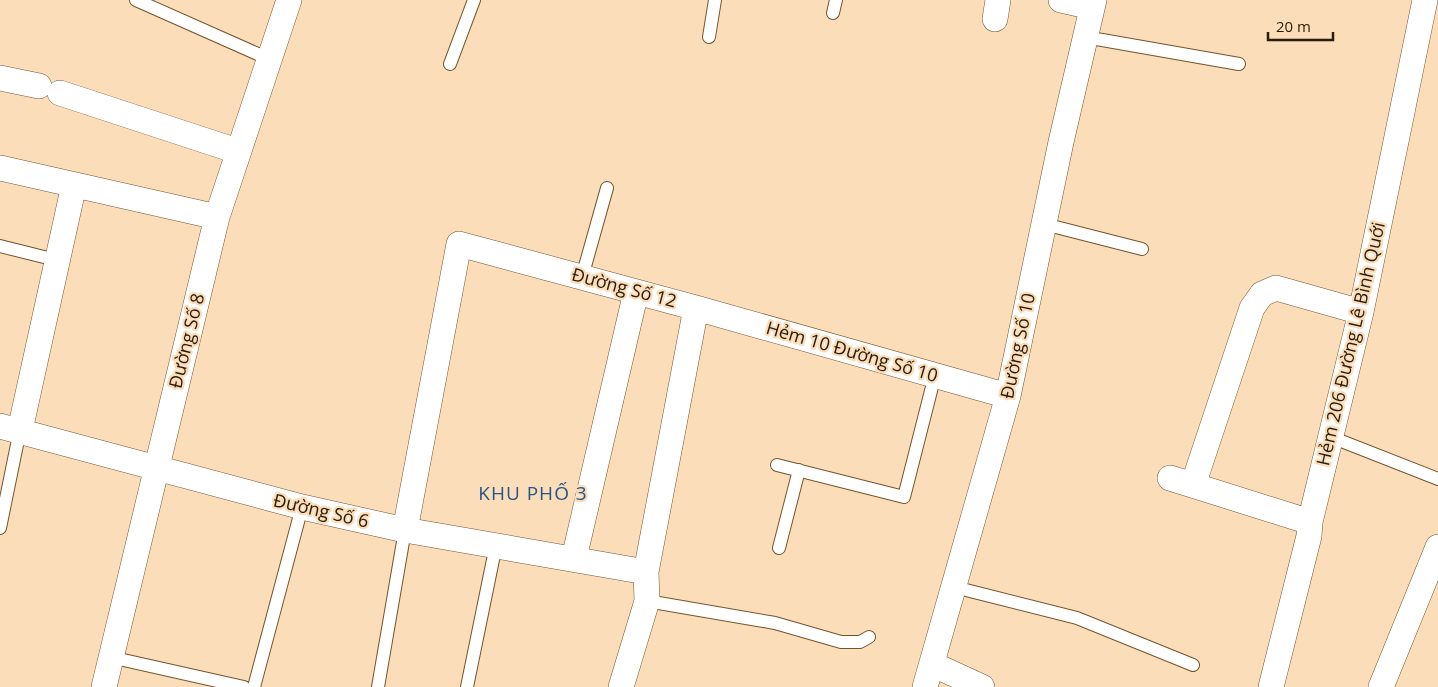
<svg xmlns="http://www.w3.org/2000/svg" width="1438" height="687" viewBox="0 0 1438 687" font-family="'Open Sans',sans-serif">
<rect width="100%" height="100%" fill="#fbddb9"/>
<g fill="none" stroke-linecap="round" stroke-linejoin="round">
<g stroke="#74552a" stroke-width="14">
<path id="lane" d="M136,0L269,59
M833,13L836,0
M709,37L715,0
M1085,37L1239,64
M450,64L474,0
M1044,224L1142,249
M0,246L56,260
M582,277L607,188
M1331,437L1438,479
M777,465L904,497L935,375
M0,528L20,430
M779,548L799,470
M954,587L1077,618L1193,665
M647,601L775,623L841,642H860L869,637
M110,657L244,687
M254,687L302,507
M378,687L405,530
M467,687L496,545"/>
</g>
<g stroke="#74552a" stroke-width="26">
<path id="street" d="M1061,0L1092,7
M995,19L998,0
M0,78L39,86
M60,93L237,151
M0,168L217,217
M0,426L302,507L405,530L646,572
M20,430L74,185
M1170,478L1310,522
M1193,485L1252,308L1262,294L1276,288L1361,312
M405,530L459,244L696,308L1008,396
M574,558L636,292
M932,664L982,687
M104,687L217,217L289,0
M621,687L647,601L646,572L696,308
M925,687L1008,396L1061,142L1094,0
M1271,687L1309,536L1310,522L1361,312L1425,0
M1381,687L1438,547"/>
</g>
<use href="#lane" stroke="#fff" stroke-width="12"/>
<use href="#street" stroke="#fff" stroke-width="25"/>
</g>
<g text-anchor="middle" stroke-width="4.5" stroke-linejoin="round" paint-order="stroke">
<g font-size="18" fill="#291c0a" stroke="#fbddb9">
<text transform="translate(624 288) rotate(15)" y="6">Đường Số 12</text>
<text transform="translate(187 341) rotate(-76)" y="6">Đường Số 8</text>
<text transform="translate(1351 344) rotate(-77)" y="6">Hẻm 206 Đường Lê Bình Quới</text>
<text transform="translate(1018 346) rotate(-78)" y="6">Đường Số 10</text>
<text transform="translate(852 352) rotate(16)" y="6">Hẻm 10 Đường Số 10</text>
<text transform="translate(321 511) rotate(13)" y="6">Đường Số 6</text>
</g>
<g font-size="19" letter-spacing="1" fill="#265589" stroke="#fbddb9">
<text x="533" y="500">KHU PHỐ 3</text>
</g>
</g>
<path d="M1268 32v8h65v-8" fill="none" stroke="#291c0a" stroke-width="2.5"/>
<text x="1276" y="32" font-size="15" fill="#291c0a" stroke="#fbddb9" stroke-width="4" paint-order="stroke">20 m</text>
</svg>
